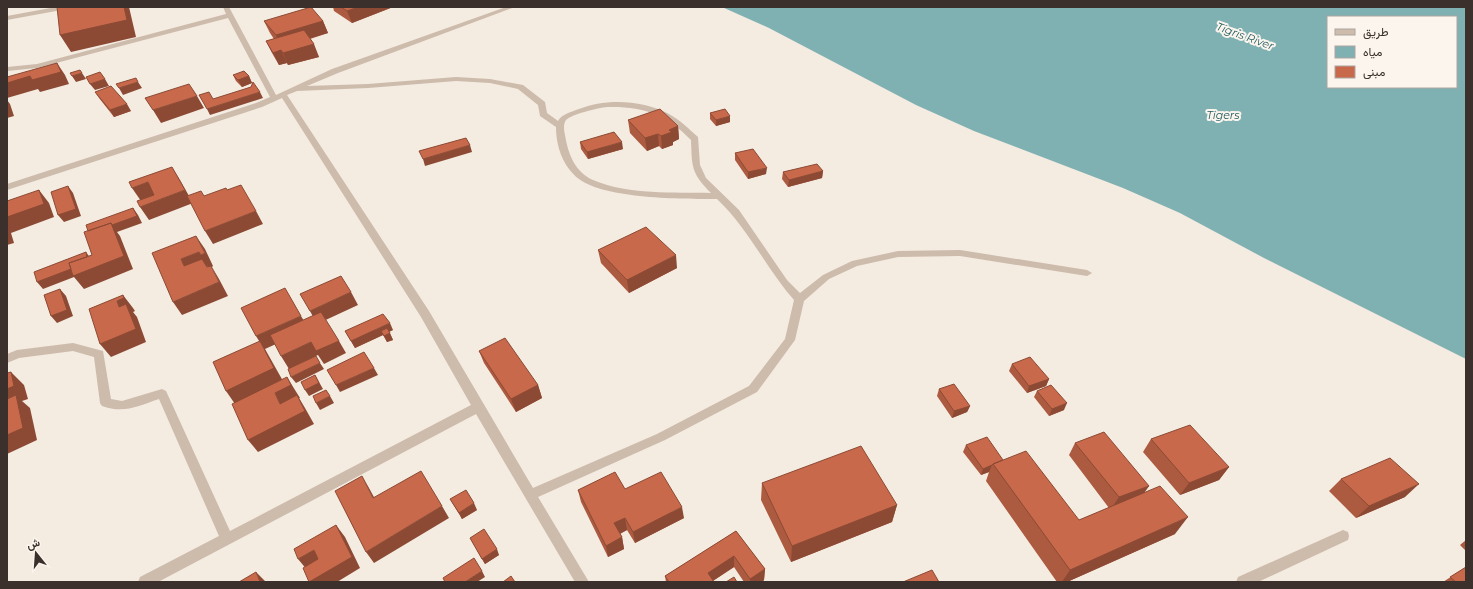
<svg xmlns="http://www.w3.org/2000/svg" width="1473" height="589" viewBox="0 0 1473 589" font-family="Montserrat,Vazirmatn,sans-serif">
<rect width="100%" height="100%" fill="#f4ebe1"/>
<path fill="#7fb0b2" fill-rule="evenodd" d="M722,7H1466V359L1264,258L1180,213L1123,188L974,131L916,105L769,28ZM1328,17H1456V87H1328Z"/>
<g fill="none" stroke-linecap="round" stroke-linejoin="round">
<path fill="#cdbbac" fill-rule="evenodd" d="M56,7H70L67,9L7,20V16Z
M223,7H229L276,95L332,69L506,7H515L338,73L307,86L368,84L456,77L490,79L523,85L545,102L547,113L558,121C562,114 571,112 579,109C606,98 643,100 669,114C680,120 689,129 698,137L700,165L706,178L739,210L787,280L800,293L823,275L852,261L898,251L960,250L1087,270L1092,273L1087,276L960,256L898,257L857,266L829,279L804,301L795,340L757,392L665,440L538,497L589,582H575L476,414L158,582H138L140,577L219,536L159,399C138,406 124,414 102,406L100,403L94,357L73,351L19,358L7,363V354L17,350L73,343L103,351L111,399L122,401L162,389L166,391L230,531L471,405L421,317L282,98L262,107L7,190V184L256,103L270,97L228,18L37,68L7,71V67L37,64L226,14ZM456,81L490,83L518,89L538,105L540,116L556,127C556,146 563,167 579,179C605,199 683,199 717,199C748,228 766,268 794,300L785,339L749,386L657,434L533,488L429,311L287,95L297,91L368,88ZM607,107C643,106 666,114 691,140C692,167 691,173 711,193C675,192 627,195 593,180C575,172 568,154 565,135C564,131 563,124 566,120C572,114 598,108 607,107Z
M1343,530L1348,532L1349,536L1348,540L1258,582H1236L1238,577Z"/>
</g>
<path fill="#ac5a40" d="M333,7H393L352,23L334,11Z
M264,21H323L328,33L310,39L319,57L288,65L287,63L279,65L272,53L266,41L274,39L270,33Z
M233,75L249,76L252,83L242,87L236,81Z
M95,92L131,111L114,117L99,98Z
M710,113L730,122L716,126L710,119Z
M628,120L678,126L679,139L673,142V145L662,149L659,146L647,151L630,133Z
M580,142L623,149L588,159L581,149Z
M735,153L766,174L748,179L735,160Z
M823,171L822,178L788,187L782,179L783,172Z
M598,250L677,268L629,293L601,263Z
M393,330L389,332L393,340L387,342L383,335L355,348L345,331Z
M479,351L538,385L542,398L516,412L484,363Z
M1012,364L1049,379L1046,386L1027,393L1009,371Z
M939,389L970,406L967,412L952,418L937,396Z
M1037,391L1064,410L1049,416L1034,397Z
M1151,439L1229,467L1219,480L1180,495L1143,452Z
M1075,443L1149,486L1144,493L1175,534L1067,582H1057L986,481L989,472L981,475L963,452L966,445L1003,460L1079,520L1109,508L1069,455Z
M1341,479L1405,497L1356,518L1329,491Z
M762,483L897,505L892,522L791,562L761,500Z
M625,489L684,518L635,543L627,530L620,534L622,537L624,549L608,557L581,502L578,490Z
M450,499L477,510L462,519Z
M736,531L765,569L764,580L762,582H744L734,567L713,581L714,582H666L665,576Z
M470,538L499,555L485,564Z
M1466,540V551L1460,545Z
M1466,567V582H1443Z"/>
<path fill="#8c4a34" d="M124,7H129L136,37L71,52L60,35Z
M358,7H393L352,23L347,11Z
M323,21L328,33L281,47L276,35Z
M314,44L319,57L288,65L283,53Z
M281,50L287,63L279,65L273,53Z
M57,63L65,75L69,84L40,92L38,89L7,98V74L9,82Z
M82,73L86,79L76,82L72,76Z
M249,76L252,83L242,87L238,80Z
M105,79L109,86L95,90L90,84Z
M138,82L142,88L123,95L119,88Z
M260,92L263,98L210,115L207,109Z
M197,96L204,108L161,123L153,110Z
M7,100L10,104L14,116L7,118Z
M127,104L131,111L114,117L110,110Z
M730,116V122L716,126V120Z
M678,126L679,139L673,142V145L662,149L661,136L669,130Z
M658,134L659,146L647,151L645,138Z
M622,142L623,149L588,159L587,152Z
M470,145L472,152L425,166L423,159Z
M172,167L180,180L193,203L149,220L140,207L185,190Z
M767,168L766,174L748,179V172Z
M823,171L822,178L788,187L789,180Z
M148,182L156,195L141,201L132,188Z
M68,186L73,193L81,216L64,222L58,215Z
M39,190L49,203L54,217L11,233L14,243L7,245V217Z
M133,208L138,215L142,223L117,232L120,236L133,269L84,289L74,277L43,289L37,282L86,252L91,259L111,223Z
M256,211L263,224L213,244L205,231Z
M196,236L205,249L213,266L212,267L219,279L228,296L182,315L173,302L219,282L212,267L209,268L207,265L215,281L206,266L190,272L193,279L184,266L181,259L199,252L201,255L205,253Z
M676,255L677,268L629,293L627,280Z
M60,289L66,296L73,316L57,323L51,316Z
M351,292L358,305L317,324L310,311Z
M123,295L133,308L135,311L133,312L137,317L146,342L111,357L100,344L119,307L117,301Z
M301,316L309,329L265,349L283,381L235,404L226,391L264,349L256,336Z
M390,323L393,330L383,334L381,331L383,335L355,348L351,341Z
M390,333L393,340L387,342L384,336Z
M339,341L346,353L324,364L318,355L289,369L281,356L311,342Z
M320,363L324,369L296,383L291,377Z
M374,368L378,375L340,392L336,385Z
M11,372L24,385L28,399L22,401L30,408L37,440L7,454V389Z
M315,375L323,389L309,396L305,390Z
M287,377L295,390L300,398H299L305,408L314,424L258,452L248,440L280,404L275,393Z
M1049,379L1046,386L1027,393L1029,386Z
M538,385L542,398L516,412L511,399Z
M330,396L334,403L320,410L316,403Z
M1067,403L1064,410L1049,416L1052,409Z
M970,406L967,412L952,418L954,411Z
M992,465L989,472L981,475L983,469Z
M1229,467L1219,480L1180,495L1189,483Z
M362,476L369,488L381,510L373,498Z
M1419,484L1405,497L1356,518L1369,506Z
M1149,486L1140,498L1111,509L1119,497Z
M474,503L477,510L462,519L459,513Z
M897,505L892,522L791,562L792,546Z
M442,506L449,518L374,563L366,552Z
M682,507L684,518L635,543L633,532Z
M1188,517L1175,534L1067,582H1062L1070,570Z
M625,518L627,530L617,535L614,523Z
M336,525L345,537L360,568L337,582H309Z
M622,537L624,549L608,557L606,546Z
M497,549L499,555L485,564L482,559Z
M314,550L323,562L308,571L298,559Z
M734,556V567L711,582L708,573Z
M765,569L764,580L762,582H750V579Z
M482,571L485,577L477,582H465Z
M256,572L266,582H260Z"/>
<path fill="#c8694b" stroke="#8c4a34" d="M57,7H124L127,20L60,35Z
M311,7L323,21L276,35L264,21Z
M341,7H358L347,11Z
M304,30L314,44L283,53L281,50L273,53L266,41Z
M57,63L61,72L32,80L30,76L7,83V77Z
M80,70L82,73L72,76L70,73Z
M244,71L249,76L238,80L233,75Z
M100,72L105,79L90,84L86,77Z
M136,78L138,82L119,88L116,84Z
M253,82L260,92L207,109L199,95L209,92L213,99L251,87Z
M189,84L197,96L153,110L145,98Z
M111,86L127,104L110,110L95,92Z
M660,109L678,126L669,130L672,132L661,136L658,134L645,138L628,120Z
M725,109L730,116L716,120L710,113Z
M614,132L622,142L587,152L580,142Z
M466,138L470,145L423,159L419,151Z
M753,149L767,168L748,172L735,153Z
M817,164L823,171L789,180L783,172Z
M172,167L185,190L140,207L137,201L154,195L148,182L132,188L129,182Z
M241,185L256,211L205,231L187,196L201,191L204,196L226,188L227,190Z
M68,186L76,209L58,215L51,192Z
M39,190L44,204L7,217V201Z
M133,208L137,216L112,225L111,223L88,231L86,225Z
M111,223L124,256L73,276L69,263L92,255L84,232Z
M646,227L676,255L627,280L598,250Z
M196,236L205,253L201,255L199,252L181,259L184,266L202,259L207,267L211,266L219,282L173,302L152,253Z
M86,252L87,257L69,263L71,269L37,282L34,272Z
M341,276L351,292L310,311L300,294Z
M285,288L301,316L256,336L241,308Z
M60,289L67,310L51,316L44,295Z
M123,295L124,298L117,301L119,307L126,304L136,329L100,344L89,309Z
M321,312L339,341L316,351L311,342L281,356L270,335Z
M383,314L390,323L351,341L345,331Z
M387,328L390,333L384,336L381,331Z
M505,338L538,385L511,399L479,351Z
M260,341L274,368L226,391L213,362Z
M364,352L374,368L336,385L327,370Z
M316,356L320,363L291,377L288,369Z
M1030,357L1049,379L1029,386L1012,364Z
M11,372L14,386L7,389V373Z
M315,375L319,383L305,390L301,382Z
M287,377L291,385L275,393L280,404L297,395L305,411L248,440L232,404Z
M954,384L970,406L954,411L939,389Z
M1051,385L1067,403L1052,409L1037,391Z
M326,390L330,396L316,403L313,396Z
M16,395L23,428L7,435V399Z
M1190,425L1229,467L1189,483L1151,439Z
M1104,432L1149,486L1119,497L1075,443Z
M987,437L1003,460L993,464L992,465L983,469L966,445Z
M861,446L897,505L792,546L762,483Z
M1026,451L1079,520L1160,486L1188,517L1070,570L993,464Z
M1390,458L1419,484L1369,506L1341,479Z
M421,471L442,506L366,552L335,491L362,476L373,498Z
M615,472L625,489L661,472L682,507L633,532L625,518L614,523L622,537L606,546L578,490Z
M466,490L474,503L459,513L450,499Z
M336,525L352,557L309,582L303,568L318,559L314,550L298,559L294,549Z
M484,529L497,549L482,559L470,538Z
M736,531L765,569L750,579L734,556L708,573L714,582H669L665,576Z
M474,558L482,571L465,582H445L443,578Z
M1466,567V582H1456L1450,577Z
M932,570L939,582H903Z
M256,572L260,582H239Z
M511,576L515,582H503Z
M734,577L737,582H726Z"/>
<g text-anchor="middle" stroke-width="4" stroke-linejoin="round" paint-order="stroke">
<g font-size="11" font-style="italic" fill="#1f5a5e" stroke="#fbf5ee">
<text transform="translate(1245 36) rotate(20)" y="4">Tigris River</text>
<text x="1223" y="119">Tigers</text>
</g>
</g>
<rect width="1473" height="589" fill="none" stroke="#3b302b" stroke-width="16"/>
<rect x="1327" y="16" width="130" height="72" fill="#fbf5ee" stroke="#aea6a0"/>
<rect x="1335" y="29" width="20" height="6" fill="#cdbbac" stroke="#aea6a0"/>
<text x="1363" y="36" font-size="12" fill="#3b302b">طريق</text>
<rect x="1335" y="46" width="20" height="12" fill="#7fb0b2" stroke="#aea6a0"/>
<text x="1363" y="56" font-size="12" fill="#3b302b">مياه</text>
<rect x="1335" y="66" width="20" height="12" fill="#c8694b" stroke="#aea6a0"/>
<text x="1363" y="76" font-size="12" fill="#3b302b">مبنى</text>
<g transform="translate(36 553) rotate(343)" stroke="#fbf5ee" stroke-width="3" paint-order="stroke">
<path d="M0-3L7 15L0 10L-7 15Z" fill="#3b302b"/>
<text y="-6" font-size="11" font-weight="bold" text-anchor="middle" fill="#3b302b">ش</text>
</g>
</svg>
